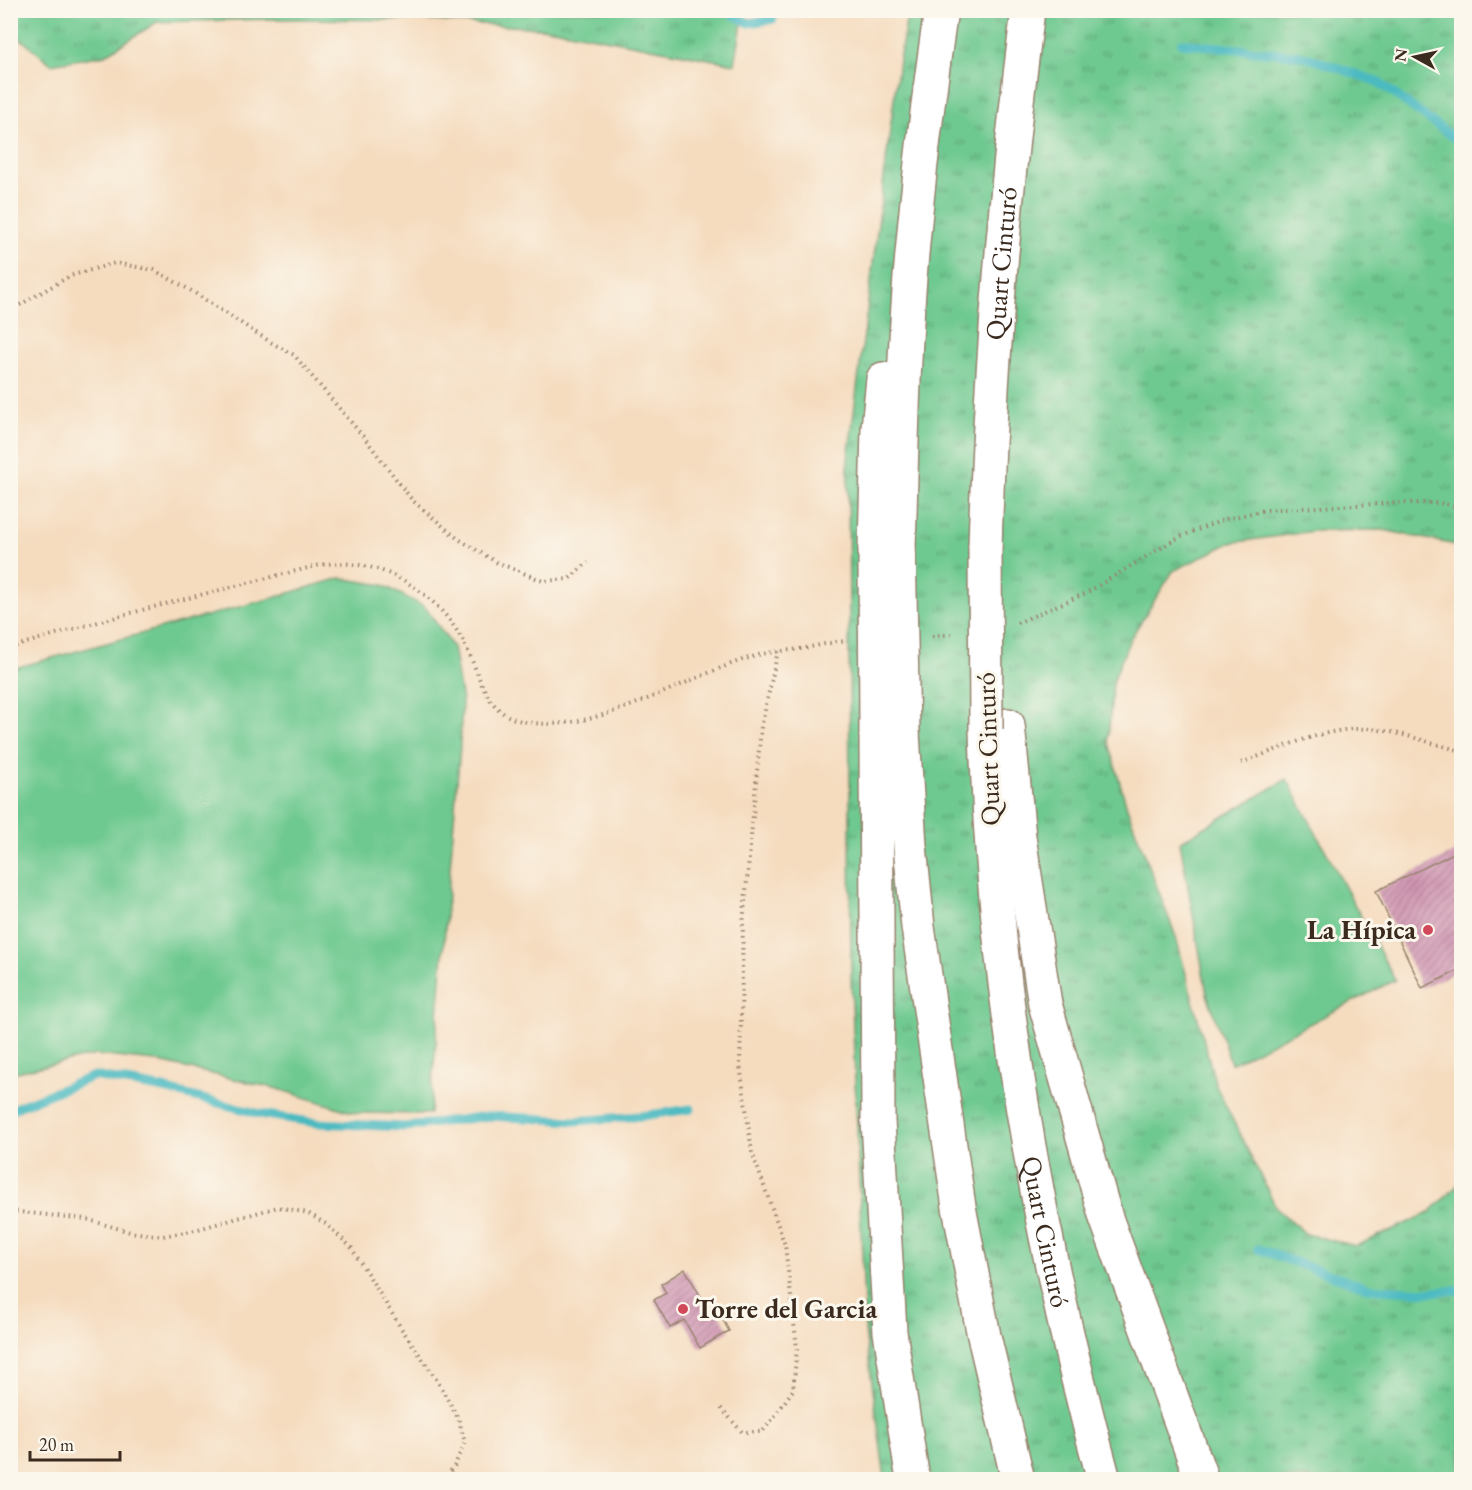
<svg xmlns="http://www.w3.org/2000/svg" width="1472" height="1490" viewBox="0 0 1472 1490" font-family="'EB Garamond',serif">
<defs>
<pattern id="grass-tufts" width="24" height="20" patternUnits="userSpaceOnUse" patternTransform="scale(1.5)"><rect width="24" height="20" fill="#6ec990"/><path d="M3 7l-1-3M5 7V3M7 7l1-3M15 17l-1-3M17 17v-4M19 17l1-3" fill="none" stroke="#5ca375"/></pattern>
<pattern id="building-hatch" width="6" height="6" patternUnits="userSpaceOnUse" patternTransform="scale(1.5)"><rect width="6" height="6" fill="#d095b2"/><path d="M-1 1l2-2M0 6l6-6M5 7l2-2" fill="none" stroke="#aa7a90"/></pattern>
</defs>
<rect width="100%" height="100%" fill="#fbf7ec"/>
<filter id="ink" filterUnits="userSpaceOnUse"><feTurbulence type="fractalNoise" baseFrequency=".0167" numOctaves="2"/><feDisplacementMap in="SourceGraphic" scale="12" xChannelSelector="R" yChannelSelector="G"/><feConvolveMatrix kernelMatrix="1 2 1 2 8 2 1 2 1" color-interpolation-filters="sRGB"/></filter>
<filter id="wash" filterUnits="userSpaceOnUse"><feTurbulence type="fractalNoise" baseFrequency=".008" numOctaves="4" result="noise"/><feDisplacementMap in="SourceGraphic" scale="24" xChannelSelector="R" yChannelSelector="G"/><feGaussianBlur stdDeviation="1.35" result="paint"/><feColorMatrix in="noise" values="0 0 0 0 0 0 0 0 0 0 0 0 0 0 0 0 0 1.4 0 .05"/><feComposite in="paint" operator="in"/></filter>
<g filter="url(#wash)">
<rect width="100%" height="100%" fill="#f5dcbf"/>
<path fill="url(#grass-tufts)" stroke="#547a57" stroke-width="1.5" d="M10,11L11,10L744,11L735,64L553,29L422,20L276,19L157,22L105,55L51,64L11,31Z
M908,11H1461V546L1383,530L1314,531L1230,543L1173,571L1130,639L1113,681L1108,740L1127,808L1176,937L1216,1086L1277,1209L1306,1234L1356,1246L1429,1213L1461,1182V1479H885L865,1331L851,978L848,459L899,60Z"/>
<path fill="#6ec990" stroke="#547a57" stroke-width="1.5" d="M340,578L383,585L425,607L453,647L462,701L460,746L430,1114L355,1113L278,1089L155,1061L96,1055L11,1073V669L276,597Z
M1287,779L1395,980L1231,1064L1207,994L1180,842Z"/>
<g fill="none" stroke-linecap="round" stroke-linejoin="round">
<path stroke="#4bbac1" stroke-width="9" d="M725,10L749,23L773,19
M1182,43L1304,56L1378,82L1462,144
M10,1110L94,1076L164,1089L260,1114L317,1123L405,1127L489,1116L576,1121L641,1116L691,1109
M1258,1249L1368,1288L1426,1292L1462,1290"/>
</g>
<g id="blocks">
<path fill="url(#building-hatch)" d="M1462,849V969L1422,988L1376,891Z
M685,1269L709,1311L716,1307L729,1331L700,1348L684,1320L670,1328L654,1300L666,1293L661,1284Z"/>
</g>
</g>
<g filter="url(#ink)">
<use href="#blocks" fill-opacity="0" stroke="#98836e" stroke-width="1.5"/>
<g fill="none" stroke-linecap="round" stroke-linejoin="round">
<g stroke="#98836e" stroke-width="36">
<g id="highway">
<path id="s1" d="M985,548C990,368 1005,189 1028,10"/>
<path d="M875,549L878,428L883,379"/>
<path d="M899,549C902,451 903,352 912,254C919,172 929,92 941,10"/>
<path d="M1008,725L1019,837L1045,1004L1106,1218L1202,1480"/>
<path id="s2" d="M986,729C993,982 1037,1235 1104,1480"/>
<path d="M903,733L910,846L918,927L959,1207L984,1336L1018,1480"/>
<path d="M876,735L878,1121L890,1332L913,1480"/>
</g>
</g>
<path stroke="#98836e" stroke-width="4" stroke-dasharray="1.5 4.5" stroke-linecap="butt" d="M10,312L18,306L70,276L115,263L154,270L190,290L272,343L294,355L367,441L412,500L457,538L496,562L543,581L569,579L588,562
M1017,623L1086,593L1179,537L1226,519L1265,510L1394,503H1440L1462,508
M932,636L954,634
M10,648C112,616 216,591 320,565C379,555 439,592 465,645C479,671 484,711 518,720C590,740 683,677 752,657C769,651 788,651 806,648C819,645 833,642 846,641
M1241,763C1282,748 1327,726 1371,729C1402,732 1432,744 1462,751
M10,1211L86,1219L130,1232L163,1236L191,1231L278,1207L308,1213L326,1224L351,1247L401,1328L435,1377L458,1418L465,1442L454,1467L441,1480
M721,1408L742,1432H762L772,1420L793,1390L797,1348L785,1245L752,1152L740,1065L743,924L761,728L778,651"/>
<use href="#highway" stroke="#fff" stroke-width="33"/>
<g stroke="#98836e" stroke-width="36" stroke-linecap="butt">
<path id="highway-bridge" d="M985,548L986,729
M875,549L876,735
M899,549L903,733"/>
</g>
<use href="#highway-bridge" stroke="#fff" stroke-width="33"/>
</g>
</g>
<g fill="#d1495b" stroke="#fbf7ec" stroke-width="2">
<circle cx="1428" cy="930" r="6"/>
<circle cx="683" cy="1309" r="6"/>
</g>
<g text-anchor="middle" stroke-width="6" stroke-linejoin="round" paint-order="stroke">
<g font-size="27" fill="#3b2a1e" stroke="#fbf7ec">
<text dy="9" stroke="none"><textPath href="#s1" startOffset="285">Quart Cinturó</textPath></text>
<text transform="translate(988 749) rotate(-92)" y="9">Quart Cinturó</text>
<text dy="9" stroke="none"><textPath href="#s2" startOffset="507">Quart Cinturó</textPath></text>
</g>
<g font-size="27" font-weight="bold" fill="#3b2a1e" stroke="#fbf7ec" text-anchor="end">
<text x="1416" y="939">La Hípica</text>
<text x="695" y="1318" text-anchor="start">Torre del Garcia</text>
</g>
</g>
<rect width="1472" height="1490" fill="none" stroke="#fbf7ec" stroke-width="36"/>
<g transform="translate(1415 57) rotate(278)" stroke="#fbf7ec" stroke-width="4.5" paint-order="stroke">
<path d="M0-4.5L10 22L0 15L-10 22Z" fill="#3b2a1e"/>
<text y="-9" font-size="16" font-weight="bold" text-anchor="middle" fill="#3b2a1e">N</text>
</g>
<path d="M30 1451v9h90v-9" fill="none" stroke="#3b2a1e" stroke-width="3"/>
<text x="39" y="1451" font-size="18" fill="#3b2a1e" stroke="#fbf7ec" stroke-width="4.5" paint-order="stroke">20 m</text>
</svg>
